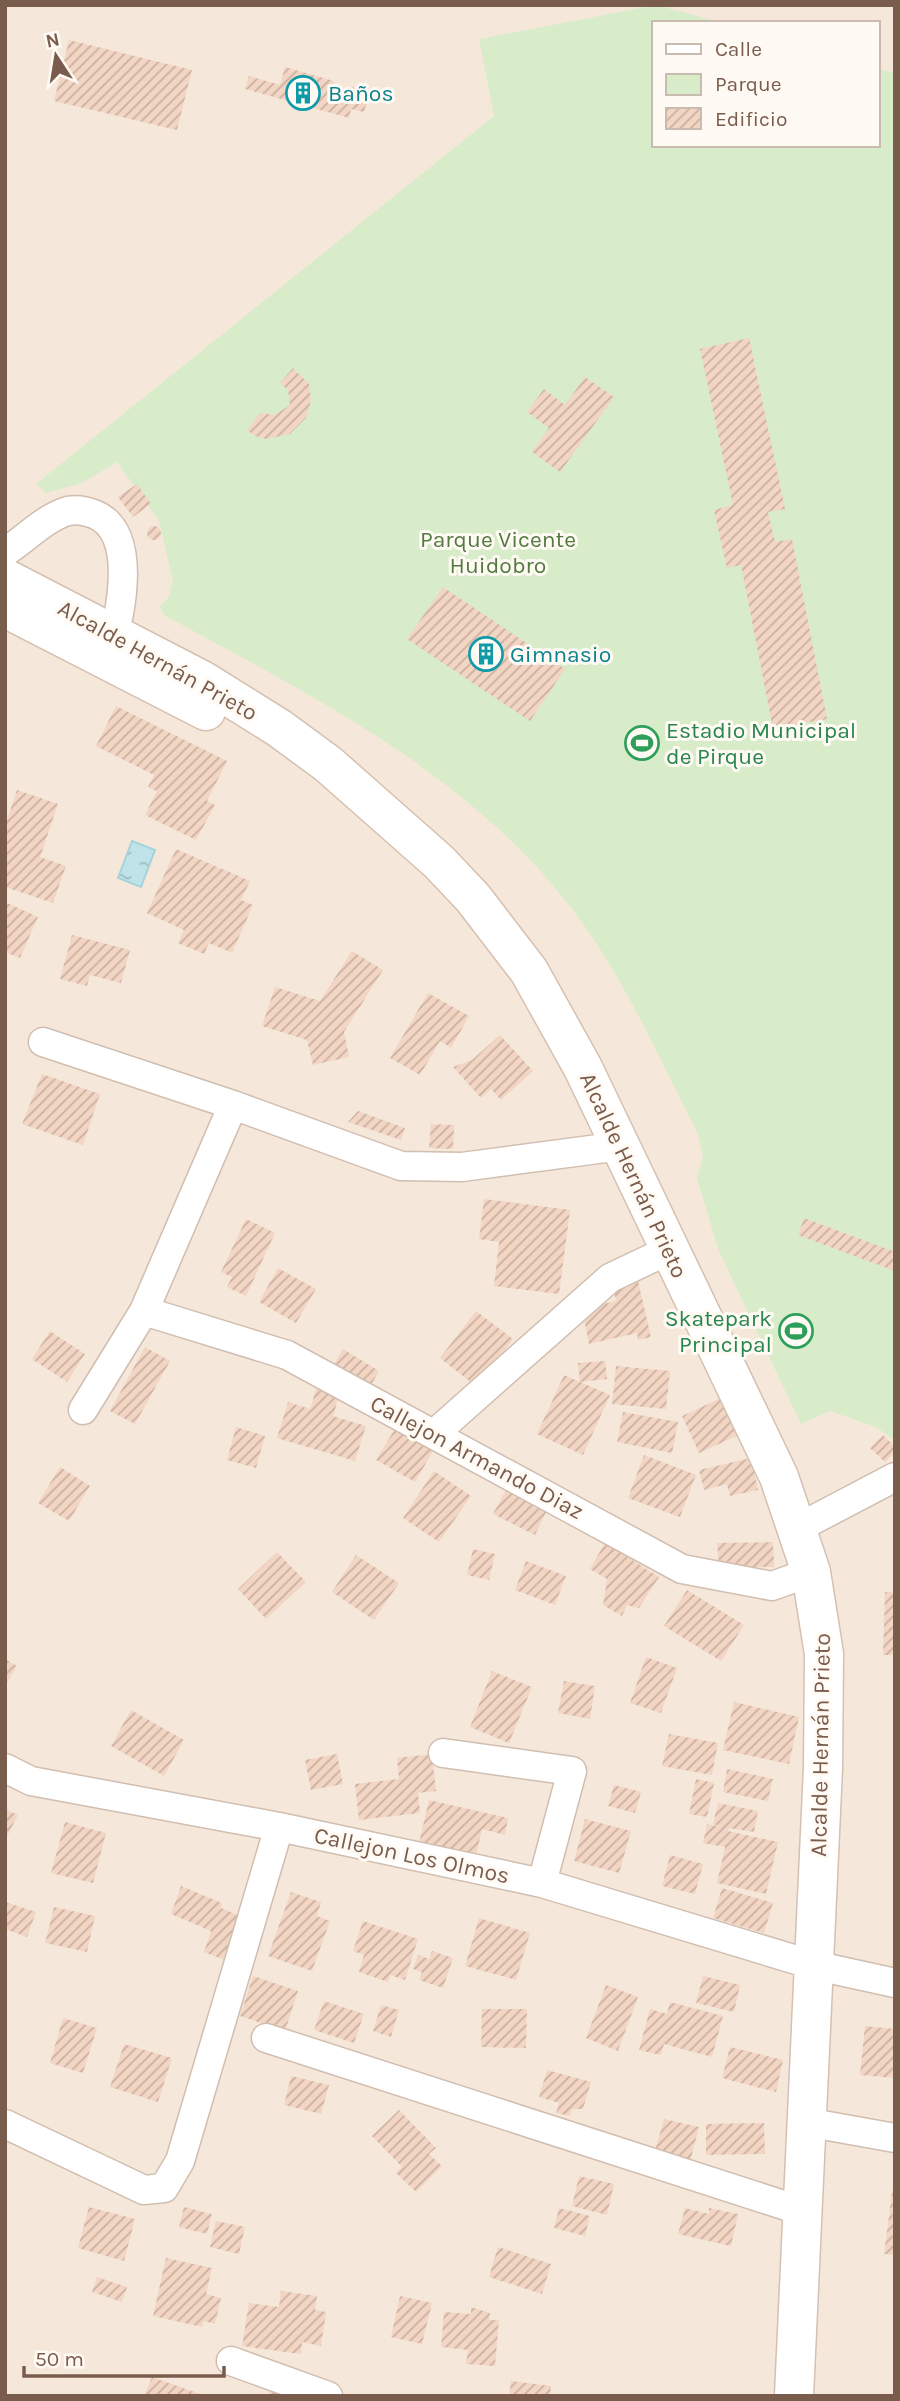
<svg xmlns="http://www.w3.org/2000/svg" width="900" height="2401" viewBox="0 0 900 2401" font-family="Karla,sans-serif">
<defs>
<pattern id="water-ripples" width="26" height="14" patternUnits="userSpaceOnUse" patternTransform="scale(1.75)"><rect width="26" height="14" fill="#bfe3e8"/><path d="M2 4q2-2 4 0t4 0M15 11q2-2 4 0t4 0" fill="none" stroke="#a0bbbe"/></pattern>
<pattern id="building-hatch" width="6" height="6" patternUnits="userSpaceOnUse" patternTransform="scale(1.75)"><rect width="6" height="6" fill="#f3d5c3"/><path d="M-1 1l2-2M0 6l6-6M5 7l2-2" fill="none" stroke="#cab0a1"/></pattern>
</defs>
<rect width="100%" height="100%" fill="#fdf6ec"/>
<path fill="#f5e8da" fill-rule="evenodd" d="M5,5H895V2396H5ZM653,23H877V145H653Z"/>
<path fill="#d8ecc9" d="M656,5L723,23H653V145H877V68L895,73V1441L876,1427L830,1411L801,1424L718,1249L697,1178L703,1157L698,1134C664,1068 634,999 592,937C489,783 321,701 164,615L160,606L168,598L173,581L159,521L117,462L82,483L46,493L36,484L494,116L479,39Z"/>
<path fill="url(#water-ripples)" stroke="#a5d3da" stroke-width="2" d="M132,841L155,850L141,887L118,878Z"/>
<path fill="url(#building-hatch)" d="M69,40L192,70L177,130L54,101Z
M285,67L334,81L332,88L348,93L351,87L370,92L364,112L351,109L349,118L245,89L249,76L280,85Z
M749,338L785,509L768,512L775,542L792,539L827,719L773,729L741,565L727,568L714,510L733,505L700,349Z
M293,368L309,384L311,400L306,418L290,434L266,439L255,436L247,430L260,413L275,415L290,405L288,390L280,383Z
M585,377L614,397L560,472L532,452L549,428L527,412L544,389L565,405Z
M137,484L151,504L133,517L118,497Z
M147 533a7 7 0 1 1 14 0a7 7 0 1 1-14 0Z
M443,587L565,669L530,721L407,639Z
M116,706L227,761L207,801L215,805L196,840L145,815L157,791L148,787L154,775L96,746Z
M17,790L58,804L40,857L66,866L53,903L5,887V826Z
M176,849L250,881L241,900L253,905L232,953L209,943L204,954L178,943L184,930L147,913Z
M5,902L38,917L20,958L5,952Z
M72,935L130,950L121,983L90,975L87,986L60,979Z
M352,951L383,970L344,1032L349,1057L313,1065L307,1040L262,1026L275,987L320,1001Z
M428,993L469,1016L451,1048L440,1041L420,1075L390,1058Z
M500,1035L533,1071L501,1100L491,1089L481,1098L453,1067L472,1060Z
M42,1074L100,1094L83,1145L22,1124Z
M358,1111L405,1128L401,1140L348,1122Z
M431,1124L454,1125L453,1149L429,1148Z
M484,1199L570,1210L559,1294L494,1286L499,1242L479,1239Z
M804,1218L895,1252V1271L798,1235Z
M246,1219L275,1233L246,1296L227,1287L232,1277L221,1272Z
M278,1268L316,1289L296,1323L259,1302Z
M638,1281L651,1337L638,1340L637,1333L589,1344L582,1309L616,1301L613,1287Z
M476,1311L513,1339L477,1387L440,1358Z
M50,1331L85,1354L67,1382L32,1359Z
M145,1347L170,1361L135,1424L110,1411Z
M343,1349L379,1371L369,1389L333,1366Z
M605,1361L607,1379L580,1382L578,1363Z
M616,1366L670,1371L666,1409L612,1404Z
M564,1375L610,1395L583,1455L537,1434Z
M317,1386L340,1393L333,1416L366,1426L355,1461L277,1438L288,1402L310,1409Z
M721,1398L739,1435L699,1453L682,1416Z
M623,1412L678,1422L672,1453L617,1442Z
M236,1427L265,1436L256,1468L227,1460Z
M395,1429L433,1451L415,1482L376,1460Z
M883,1435L895,1447V1452L885,1462L870,1448Z
M644,1455L696,1475L680,1517L628,1498Z
M751,1458L758,1490L730,1496L727,1484L704,1490L699,1470Z
M60,1467L90,1486L69,1521L38,1503Z
M434,1471L471,1496L439,1542L403,1518Z
M508,1486L549,1506L535,1535L493,1514Z
M773,1542L774,1567H719L717,1543Z
M605,1543L659,1577L639,1608L627,1605L622,1616L603,1605L607,1579L590,1569Z
M473,1549L495,1554L489,1580L467,1575Z
M277,1552L306,1582L266,1619L238,1589Z
M356,1555L399,1583L374,1620L332,1592Z
M526,1561L566,1576L555,1605L515,1590Z
M687,1590L744,1625L721,1661L664,1626Z
M885,1592H895V1655H883Z
M646,1657L677,1668L661,1713L630,1703Z
M5,1659L17,1666L5,1686Z
M492,1671L532,1687L509,1743L470,1727Z
M564,1681L595,1686L590,1719L558,1713Z
M734,1702L799,1717L789,1764L723,1750Z
M131,1710L184,1740L164,1776L111,1746Z
M669,1734L718,1743L712,1775L662,1766Z
M337,1754L343,1784L311,1790L305,1760Z
M432,1754L436,1791L418,1793L420,1813L359,1820L355,1784L399,1779L397,1758Z
M727,1769L773,1779L768,1801L723,1792Z
M696,1779L714,1783L707,1817L689,1814Z
M614,1785L641,1792L635,1813L608,1806Z
M429,1800L508,1818L505,1835L482,1829L476,1856L419,1843Z
M718,1803L758,1811L754,1832L729,1828L728,1831L778,1842L766,1894L717,1883L725,1847L703,1843L707,1824L722,1827L713,1824Z
M5,1809L18,1815L5,1840Z
M585,1819L631,1831L619,1873L574,1861Z
M65,1822L106,1833L93,1883L51,1873Z
M670,1855L703,1864L695,1894L662,1886Z
M181,1886L222,1903L221,1908L243,1917L230,1962L204,1952L211,1931L171,1914Z
M722,1888L773,1903L764,1933L713,1918Z
M291,1892L321,1902L317,1916L330,1921L312,1971L268,1956Z
M5,1902L36,1912L27,1937L5,1929Z
M54,1907L95,1916L87,1952L45,1943Z
M479,1918L530,1933L516,1980L465,1966Z
M363,1921L418,1939L405,1980L390,1975L388,1982L359,1972L364,1955L353,1951Z
M432,1951L453,1958L443,1988L419,1980L422,1972L413,1969L418,1955L429,1959Z
M253,1976L298,1991L285,2031L240,2016Z
M703,1976L740,1985L734,2012L696,2003Z
M606,1985L638,1997L618,2051L586,2038Z
M324,2001L364,2014L354,2043L314,2030Z
M670,2002L723,2016L712,2057L664,2044L661,2055L639,2050L650,2009L667,2014Z
M381,2005L399,2010L391,2037L373,2031Z
M482,2009H527L526,2048L481,2047Z
M63,2018L97,2028L83,2073L50,2063Z
M865,2026L895,2029V2078L860,2075Z
M124,2044L172,2058L158,2102L110,2087Z
M730,2047L783,2060L776,2092L722,2078Z
M547,2070L591,2082L583,2109H572L570,2116L556,2113L559,2103L539,2097Z
M291,2076L329,2085L321,2114L284,2105Z
M399,2110L436,2148L429,2154L442,2166L416,2192L396,2173L402,2167L372,2136Z
M664,2119L699,2127L690,2162L654,2154Z
M764,2123L765,2154L706,2155V2124Z
M579,2176L614,2184L607,2215L572,2206Z
M893,2186H895V2255L884,2254Z
M89,2207L135,2219L124,2261L78,2248Z
M184,2207L212,2214L207,2234L179,2227Z
M559,2208L590,2216L585,2236L554,2228Z
M685,2208L709,2214V2208L738,2214L731,2246L678,2234Z
M216,2221L245,2227L239,2254L210,2247Z
M498,2247L551,2264L542,2294L489,2277Z
M166,2258L212,2268L206,2294L221,2298L215,2324L204,2321L202,2327L153,2316Z
M97,2277L127,2287L122,2302L92,2292Z
M281,2291L317,2296L315,2310L326,2312L321,2346L302,2342L301,2354L242,2346L249,2303L279,2307Z
M400,2296L432,2303L422,2344L391,2337Z
M471,2307L490,2313L489,2320H499L495,2366L466,2364L468,2350L441,2347L444,2312L471,2314Z
M152,2377L203,2395L202,2396H144Z
M511,2381L551,2386L550,2396H509Z
M272,2384L303,2396H268Z"/>
<g fill="none" stroke-linecap="round" stroke-linejoin="round">
<g stroke="#d1beb0" stroke-width="31">
<path id="street" d="M5,552C24,540 46,517 68,511C77,509 86,511 94,514C139,532 121,615 109,651
M43,1042L233,1105
M144,1311L287,1355L682,1569L772,1586L811,1572
M83,1410L144,1311L233,1105L401,1166L462,1167L621,1146
M434,1434L610,1278L669,1250
M798,1528L895,1477
M443,1753L572,1771L542,1883
M5,1768L31,1781L279,1827L542,1883L813,1965L895,1983
M266,2038L802,2211
M806,2122L895,2138
M5,2124L144,2190L164,2188L180,2161L279,1827
M231,2361L328,2396"/>
</g>
<g stroke="#d6c0b0" stroke-width="41">
<path id="secondary" d="M5,578L202,680L279,728L328,764L439,862L473,898L529,971L583,1068L779,1477L811,1572L824,1654L823,1768L794,2396
M5,608L206,711"/>
</g>
<use href="#street" stroke="#fff" stroke-width="28"/>
<use href="#secondary" stroke="#fff" stroke-width="38"/>
</g>
<defs>
<g id="building-ring" transform="scale(1.75)"><circle r="9.5" fill="#fffaf3" stroke="#0f9aa8" stroke-width="1.5"/><path d="M-4-6H4V6H1V3H-1V6H-4ZM-2.5-4.3h1.7v1.8h-1.7ZM.8-4.3h1.7v1.8H.8ZM-2.5-1h1.7V.8h-1.7ZM.8-1h1.7V.8H.8Z" fill="#0f9aa8"/></g>
<g id="stadium-ring" transform="scale(1.75)"><circle r="9.5" fill="#fffaf3" stroke="#2e9e5b" stroke-width="1.5"/><path d="M0-5a6.5 5 0 1 0 0 10a6.5 5 0 1 0 0-10ZM-3.5-1.8h7v3.6h-7Z" fill="#2e9e5b"/></g>
</defs>
<g fill-rule="evenodd">
<use href="#building-ring" x="303" y="93"/>
<use href="#building-ring" x="486" y="654"/>
<use href="#stadium-ring" x="642" y="743"/>
<use href="#stadium-ring" x="796" y="1331"/>
</g>
<g text-anchor="middle" stroke-width="6" stroke-linejoin="round" paint-order="stroke">
<g font-size="23" fill="#0d838f" stroke="#fffaf3" text-anchor="start">
<text x="328" y="101">Baños</text>
<text x="510" y="662">Gimnasio</text>
</g>
<g font-size="23" fill="#537a41" stroke="#fffaf3">
<text x="498" y="547">Parque Vicente<tspan x="498" dy="26">Huidobro</tspan></text>
</g>
<g font-size="23" fill="#7a5c4d" stroke="#fffaf3">
<text transform="translate(158 660) rotate(29)" y="8">Alcalde Hernán Prieto</text>
<text transform="translate(634 1175) rotate(65)" y="8">Alcalde Hernán Prieto</text>
<text transform="translate(477 1457) rotate(28)" y="8">Callejon Armando Diaz</text>
<text transform="translate(820 1745) rotate(-89)" y="8">Alcalde Hernán Prieto</text>
<text transform="translate(412 1855) rotate(12)" y="8">Callejon Los Olmos</text>
</g>
<g font-size="23" fill="#27864d" stroke="#fffaf3" text-anchor="start">
<text x="666" y="738">Estadio Municipal<tspan x="666" dy="26">de Pirque</tspan></text>
<text x="772" y="1326" text-anchor="end">Skatepark<tspan x="772" dy="26">Principal</tspan></text>
</g>
</g>
<rect width="900" height="2401" fill="none" stroke="#7a5c4d" stroke-width="14"/>
<rect x="652" y="21" width="228" height="126" fill="#fffaf3" stroke="#cabbb1" stroke-width="2"/>
<rect x="666" y="44" width="35" height="10" fill="#ffffff" stroke="#cabbb1" stroke-width="2"/>
<text x="715" y="56" font-size="21" fill="#7a5c4d">Calle</text>
<rect x="666" y="74" width="35" height="21" fill="#d8ecc9" stroke="#cabbb1" stroke-width="2"/>
<text x="715" y="91" font-size="21" fill="#7a5c4d">Parque</text>
<rect x="666" y="108" width="35" height="21" fill="url(#building-hatch)" stroke="#cabbb1" stroke-width="2"/>
<text x="715" y="126" font-size="21" fill="#7a5c4d">Edificio</text>
<g transform="translate(56 56) rotate(348)" stroke="#fffaf3" stroke-width="5" paint-order="stroke">
<path d="M0-5L12 26L0 18L-12 26Z" fill="#7a5c4d"/>
<text y="-10" font-size="19" font-weight="bold" text-anchor="middle" fill="#7a5c4d">N</text>
</g>
<path d="M24 2366v10h200v-10" fill="none" stroke="#7a5c4d" stroke-width="3.5"/>
<text x="35" y="2366" font-size="21" fill="#7a5c4d" stroke="#fffaf3" stroke-width="5" paint-order="stroke">50 m</text>
</svg>
